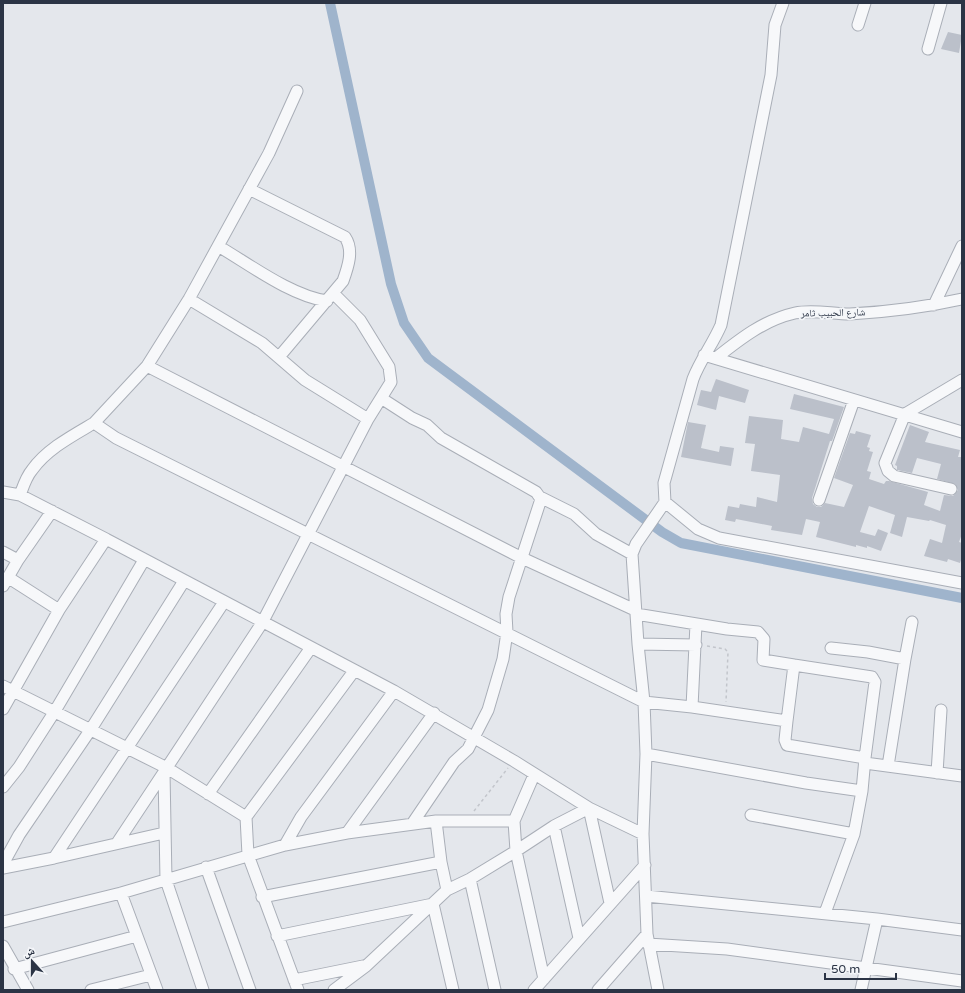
<svg xmlns="http://www.w3.org/2000/svg" width="965" height="993" viewBox="0 0 965 993" font-family="'Varela Round','Noto Naskh Arabic',sans-serif">
<rect width="100%" height="100%" fill="#e4e7ec"/>
<g fill="none" stroke-linecap="round" stroke-linejoin="round">
<path stroke="#9fb4cc" stroke-width="10" d="M330,3L391,284L404,323L428,358L662,532L681,543L962,598"/>
</g>
<path fill="#bbc0ca" d="M948,32L962,35L959,53L941,49Z
M716,379L749,390L745,403L719,396L716,410L697,405L701,390L711,392Z
M794,394L844,407L832,441H830L812,498L813,504L817,507H821L825,503L844,507L853,485L834,478L850,433L855,434L856,431L871,435L867,447L870,448L869,451L873,452L867,471L871,472L869,479L884,484L886,481H889L928,492L924,505L940,511L944,495L953,496L958,490L955,484L937,479L941,464L917,458L912,473L897,470V466L895,465L910,425L929,432L925,442L960,450L958,457H962V534L959,542L962,543V557L960,563L948,559L947,562L924,556L930,539L942,543L946,525L930,520L929,521L907,517L902,537L890,533L895,515L869,506L860,532L875,536L878,529L888,533L881,551L867,546V548L856,545V547L816,537L820,522L806,519L802,535L771,530L772,526L736,519L735,522L725,520L728,506L739,508L740,504L756,507L757,497L777,502L780,475L751,471L755,444L745,443L749,416L783,420L781,439L799,442L803,427L829,434L834,419L790,409Z
M688,422L706,425L701,448L719,452L720,446L734,448L731,466L681,457Z"/>
<g fill="none" stroke-linecap="round" stroke-linejoin="round">
<g stroke="#a9aeb7" stroke-width="13">
<path id="minor" d="M858,25L865,3
M928,49L941,3
M249,189L345,237C354,250 348,267 343,281L279,357
M218,246C249,264 291,296 327,301
M189,299L262,343L305,380L368,419
M934,305L962,246
M704,355L962,432
M716,358C740,339 764,320 795,313C813,309 832,314 850,314C887,312 926,307 962,299
M147,366L189,299L269,153L297,91
M381,398L412,418L427,425L441,438L536,492L541,499L509,597L506,614L507,632L503,659L488,710L468,749L454,762L412,824
M951,489L894,476L888,471L885,463L905,414L962,380
M3,492L20,495L106,539
M20,495C23,487 26,477 32,470C47,449 72,436 94,423
M540,497L574,514L596,534L632,554
M819,500L854,400
M665,502L698,529L719,538L962,583
M3,552L18,560L52,511
M9,578L59,610
M3,586L18,560
M635,610L522,558L147,366L94,423L116,438L644,702L692,707L787,721L785,740L787,745L865,758L862,791
M636,614L727,629L758,632L764,639L763,660L794,665
M638,644L696,645
M831,648L868,652L905,659L888,766
M905,659L912,622
M3,686L167,768L246,817L354,671
M692,707L696,624
M3,709L59,610L106,539L394,691L514,761L589,808L643,834
M787,721L794,665L872,677L875,682L865,758
M646,754L806,783L862,791L854,834
M865,763L962,776
M937,773L941,710
M3,787L19,767L55,711L144,560
M208,794L310,649
M589,808L610,903
M751,815L854,834L825,913
M246,817L248,855L298,990
M554,826L579,938
M347,833L434,713
M117,843L164,772
M285,845L301,817L394,691
M54,858L224,602
M441,862L447,890
M3,864L19,835L91,729L184,581
M206,867L250,990
M3,868L54,858L164,833
M470,879L495,990
M121,893L157,990
M646,896L877,919
M262,897L441,862L436,821
M3,922L121,893L285,845L347,833L436,821H514
M277,936L433,904L453,990
M648,944L727,949L962,981
M3,946L28,990
M14,969L137,936
M544,979L516,851L554,826L589,808
M294,980L363,966
M91,990L151,975
M203,990L166,880L164,772L262,623L368,419L391,382L389,367L360,320L334,294
M334,990L366,966L447,890L470,879L516,851L514,821L534,775
M534,990L645,865
M598,990L647,934
M658,990L647,934L643,834L646,754L644,702L638,644L632,554L636,544L665,502L664,483L693,379C700,360 713,344 721,325L771,75L775,25L783,3
M861,990L877,919L962,930"/>
</g>
<path stroke="#c2c5cb" stroke-width="1.5" stroke-dasharray="3 3" stroke-linecap="butt" d="M707,646L725,649L728,652L726,702
M474,811L508,768"/>
<use href="#minor" stroke="#f7f8fa" stroke-width="11"/>
</g>
<g text-anchor="middle" stroke-width="3.5" stroke-linejoin="round" paint-order="stroke">
<g font-size="10" fill="#2b3445" stroke="#f4f6f9">
<text transform="translate(833 312) rotate(-1)" y="4">شارع الحبيب ثامر</text>
</g>
</g>
<rect width="965" height="993" fill="none" stroke="#2b3445" stroke-width="8"/>
<g transform="translate(32 961) rotate(339)" stroke="#f4f6f9" stroke-width="3" paint-order="stroke">
<path d="M0-3L7 15L0 10L-7 15Z" fill="#2b3445"/>
<text y="-6" font-size="11" font-weight="bold" text-anchor="middle" fill="#2b3445">ش</text>
</g>
<path d="M825 973v6h71v-6" fill="none" stroke="#2b3445" stroke-width="2"/>
<text x="831" y="973" font-size="12" fill="#2b3445" stroke="#f4f6f9" stroke-width="3" paint-order="stroke">50 m</text>
</svg>
